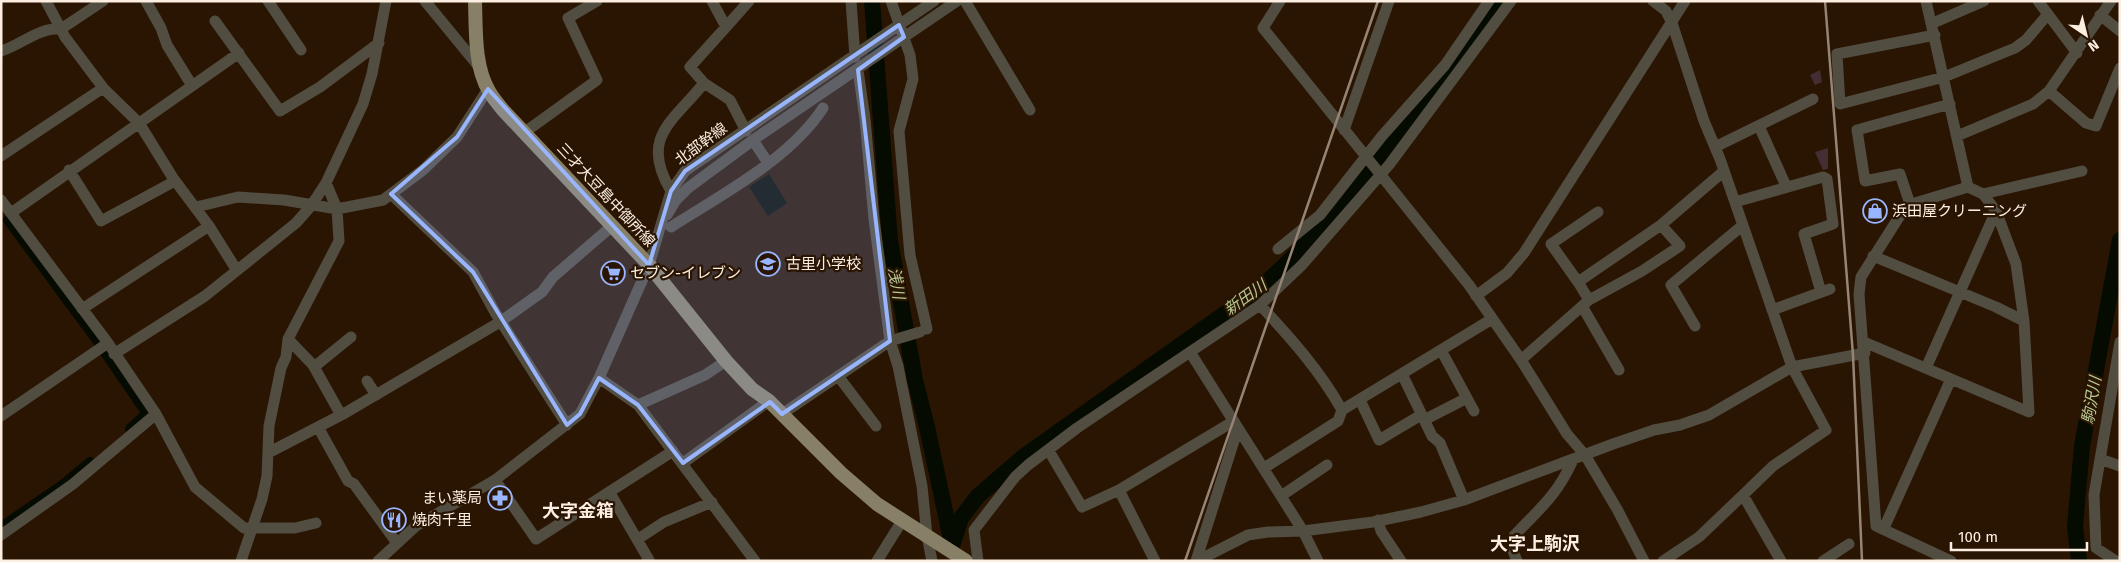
<svg xmlns="http://www.w3.org/2000/svg" width="2121" height="562" viewBox="0 0 2121 562" font-family="'Fira Sans','Noto Sans JP',sans-serif">
<rect width="100%" height="100%" fill="#2a1503"/>
<path fill="#452d34" d="M1820,70L1822,82L1815,85L1810,75Z
M1828,148V169L1823,170L1815,152Z"/>
<path fill="#050b00" d="M769,174L787,203L768,216L749,187Z"/>
<g fill="none" stroke-linecap="round" stroke-linejoin="round">
<path stroke="#050b00" stroke-width="10" d="M8,220L99,343
M104,351L145,411L144,416L130,429
M1,527L61,486L90,462"/>
<path stroke="#050b00" stroke-width="16" d="M872,1L890,241L915,380L927,427L952,544
M952,546L961,518L978,496L1023,457L1251,295C1296,259 1330,217 1367,174C1413,118 1458,61 1499,1
M2079,561L2075,527L2082,446L2120,240"/>
<path stroke="#514d41" stroke-width="11" d="M46,1L65,37L104,89L139,123L173,178L209,226L236,269
M146,1L161,28L167,45L191,84
M268,1L301,50
M425,1L480,68
M851,1L855,57
M891,1L910,55L913,79L899,131L910,255L927,329
M965,1L1030,110
M1280,1L1263,28L1469,285L1521,360L1567,434L1585,455L1617,509L1644,561
M1653,1L1666,11L1672,23L1704,121L1720,159L1792,367L1826,430L1773,466L1743,495
M1926,1L1968,187
M2038,1L2077,53
M2100,15L2120,31
M215,21L280,111L320,87L379,43
M1933,23L1984,1
M726,27L749,1
M1935,35L1837,54L1840,104L1944,77L2015,48L2026,40L2048,14
M1,51C21,45 39,27 61,29L103,1
M858,70L865,119L874,219L890,341L898,366L922,486L927,536L932,561
M704,83L730,100L746,131
M2049,91L2086,123L2096,126L2120,68
M1759,126L1786,186
M1344,130L1389,1
M525,132L597,80L568,18L597,1
M1957,136L2033,104L2049,91L2111,1
M753,140L768,163
M1715,147L1813,99
M1,156L103,88
M69,170L101,221L175,181
M671,191C639,137 673,122 704,83L690,67L726,27L712,1
M391,194L473,272L496,314L567,425
M1983,194L2082,171
M1,200L108,343L156,414L195,487L244,528H295L316,523
M1735,202L1823,177L1827,179L1833,224L1804,234L1821,292
M196,207L238,197L284,200L337,209L383,200L423,170L457,137L488,89
M1911,207L1900,174L1865,181L1857,130L1950,104
M11,213L239,53
M667,215L676,200L688,188L753,140L957,1
M671,227C721,195 790,159 823,108
M1278,249L1320,215L1382,136L1445,65L1489,1
M1873,256L1996,307L2024,321
M1578,282L1551,244L1598,212
M1476,296L1507,273L1524,253L1685,1
M1589,300L1578,282L1661,225L1724,171
M1260,305L1302,265L1389,165L1511,1
M1582,306L1619,370
M82,309L209,226
M1772,310L1830,289
M1695,326L1671,285L1743,225
M288,339L313,365L341,415
M1864,342L2029,412L2024,321L2016,264L1996,211L1983,194L1968,187L1915,203L1899,217L1861,277L1859,294L1876,526L1951,561
M1441,350L1474,411
M114,354L205,296L296,223L311,206L326,183L363,104L372,74L386,1
M1521,360L1589,300L1642,271L1680,246L1661,225
M314,367L351,337
M1926,368L1996,211
M1402,374L1432,436L1440,443L1464,500
M838,376L876,426
M599,378L638,405L755,561
M367,381L376,395
M1360,400L1379,440L1421,415
M638,405L705,375L726,361
M1342,410L1492,319
M782,414L890,341L920,332
M1,416L108,343
M1424,420L1467,398
M318,427L348,481L354,484L397,543
M1049,451L1082,507L1119,490L1234,421
M268,453L345,413L500,322L542,292L553,277L612,226
M2100,459L2120,466
M683,463L769,401
M1264,468L1338,421L1342,410C1320,371 1291,338 1260,305L1190,352L1303,531L1318,561
M495,480L536,539L673,451
M1119,490L1155,561
M610,493L649,560L647,561
M1281,496L1327,465
M1378,520L1381,531L1401,561
M1884,528L1951,379
M1,535L73,484L156,414
M638,539L664,522L712,502
M241,561L262,499L267,476L269,426L281,368L286,357L288,339L339,241L337,209L326,183
M378,561L416,526L495,480L580,414L599,378L649,265L671,191L685,171L934,1
M877,561L902,521
M978,561L974,530L1015,477L1028,465L1077,428L1190,352
M1196,561L1238,428
M1197,561L1248,535L1268,532L1303,531L1373,522L1421,512L1464,500L1613,444L1654,430L1680,425L1709,415L1792,367L1865,353
M1517,561L1513,551L1514,536C1540,508 1556,497 1573,460
M1663,561L1699,537L1743,495L1781,561
M1823,561L1849,544
M2116,561L2096,548L2094,495L2120,342"/>
<path stroke="#888066" stroke-width="14" d="M475,1C476,29 474,66 489,91C493,98 498,104 503,110L649,265L726,361L752,389L769,401L841,473L877,504L966,561"/>
<path stroke="#968475" stroke-width="2.5" d="M1825,1L1853,355L1862,561
M1185,561L1378,1"/>
</g>
<path fill="#99b5fd" fill-opacity="0.2" stroke="#99b5fd" stroke-width="4" stroke-linejoin="round" d="M899,25L904,37L858,70L890,341L782,414L770,402L683,463L638,405L599,378L580,414L567,425L473,272L391,194L457,137L488,89L649,265L671,191L685,171Z"/>
<defs>
<g id="shop-ring" transform="scale(1.25)"><circle r="9.5" fill="#2a1503" stroke="#99b5fd" stroke-width="1.5"/><path d="M-5-2.5h2.3a2.7 3.5 0 0 1 5.4 0H5L5.5 6h-11ZM-1.5-2.5h3a1.5 2.3 0 0 0-3 0Z" fill="#99b5fd"/></g>
<g id="school-ring" transform="scale(1.25)"><circle r="9.5" fill="#2a1503" stroke="#99b5fd" stroke-width="1.5"/><path d="M0-5L7-2L0 1L-7-2ZM-4 1L0 2.5L4 1V4Q0 6-4 4Z" fill="#99b5fd"/></g>
<g id="supermarket-ring" transform="scale(1.25)"><circle r="9.5" fill="#2a1503" stroke="#99b5fd" stroke-width="1.5"/><path d="M-6-5.5h2.5l.6 2H6L4.5 2H-2.5L-4.4-4H-6ZM-1.5 3.2a1.3 1.3 0 1 0 .1 0ZM3 3.2a1.3 1.3 0 1 0 .1 0Z" fill="#99b5fd"/></g>
<g id="pharmacy-ring" transform="scale(1.25)"><circle r="9.5" fill="#2a1503" stroke="#99b5fd" stroke-width="1.5"/><path d="M-2-6h4v4h4v4h-4v4h-4v-4h-4v-4h4Z" fill="#99b5fd"/></g>
<g id="restaurant-ring" transform="scale(1.25)"><circle r="9.5" fill="#2a1503" stroke="#99b5fd" stroke-width="1.5"/><path d="M-5-6h1v4h1v-4h1v4h1v-4h1v5L-1.5 .5V6h-2V.5L-5-1ZM5-6V6H3V1.5H1.5Q1.5-4 5-6Z" fill="#99b5fd"/></g>
</defs>
<g fill-rule="evenodd">
<use href="#shop-ring" x="1875" y="211"/>
<use href="#school-ring" x="768" y="264"/>
<use href="#supermarket-ring" x="613" y="273"/>
<use href="#pharmacy-ring" x="500" y="498"/>
<use href="#restaurant-ring" x="394" y="520"/>
</g>
<g text-anchor="middle" stroke-width="4.5" stroke-linejoin="round" paint-order="stroke">
<g font-size="15" fill="#fdeee2" stroke="#2a1503">
<text transform="translate(701 144) rotate(-36)" y="5">北部幹線</text>
<text transform="translate(606 195) rotate(47)" y="5">三才大豆島中御所線</text>
</g>
<g font-size="15" fill="#fdeee2" stroke="#2a1503" text-anchor="start">
<text x="1892" y="216">浜田屋クリーニング</text>
<text x="786" y="269">古里小学校</text>
<text x="630" y="278">セブン-イレブン</text>
<text x="482" y="503" text-anchor="end">まい薬局</text>
<text x="412" y="525">焼肉千里</text>
</g>
<g font-size="16" font-style="italic" fill="#b6c893" stroke="#2a1503">
<text transform="translate(897 283) rotate(80)" y="6">浅川</text>
<text transform="translate(1245 297) rotate(-36)" y="6">新田川</text>
<text transform="translate(2091 400) rotate(-80)" y="6">駒沢川</text>
</g>
<g font-size="18" font-weight="bold" fill="#fdeee2" stroke="#2a1503">
<text x="578" y="517">大字金箱</text>
<text x="1535" y="550">大字上駒沢</text>
</g>
</g>
<rect width="2121" height="562" fill="none" stroke="#fdeee2" stroke-width="5"/>
<g transform="translate(2086 35) rotate(145)" stroke="#2a1503" stroke-width="4" paint-order="stroke">
<path d="M0-4L9 19L0 12L-9 19Z" fill="#fdeee2"/>
<text y="-8" font-size="14" font-weight="bold" text-anchor="middle" fill="#fdeee2">N</text>
</g>
<path d="M1951 542v8h136v-8" fill="none" stroke="#fdeee2" stroke-width="2.5"/>
<text x="1958" y="542" font-size="15" fill="#fdeee2" stroke="#2a1503" stroke-width="4" paint-order="stroke">100 m</text>
</svg>
